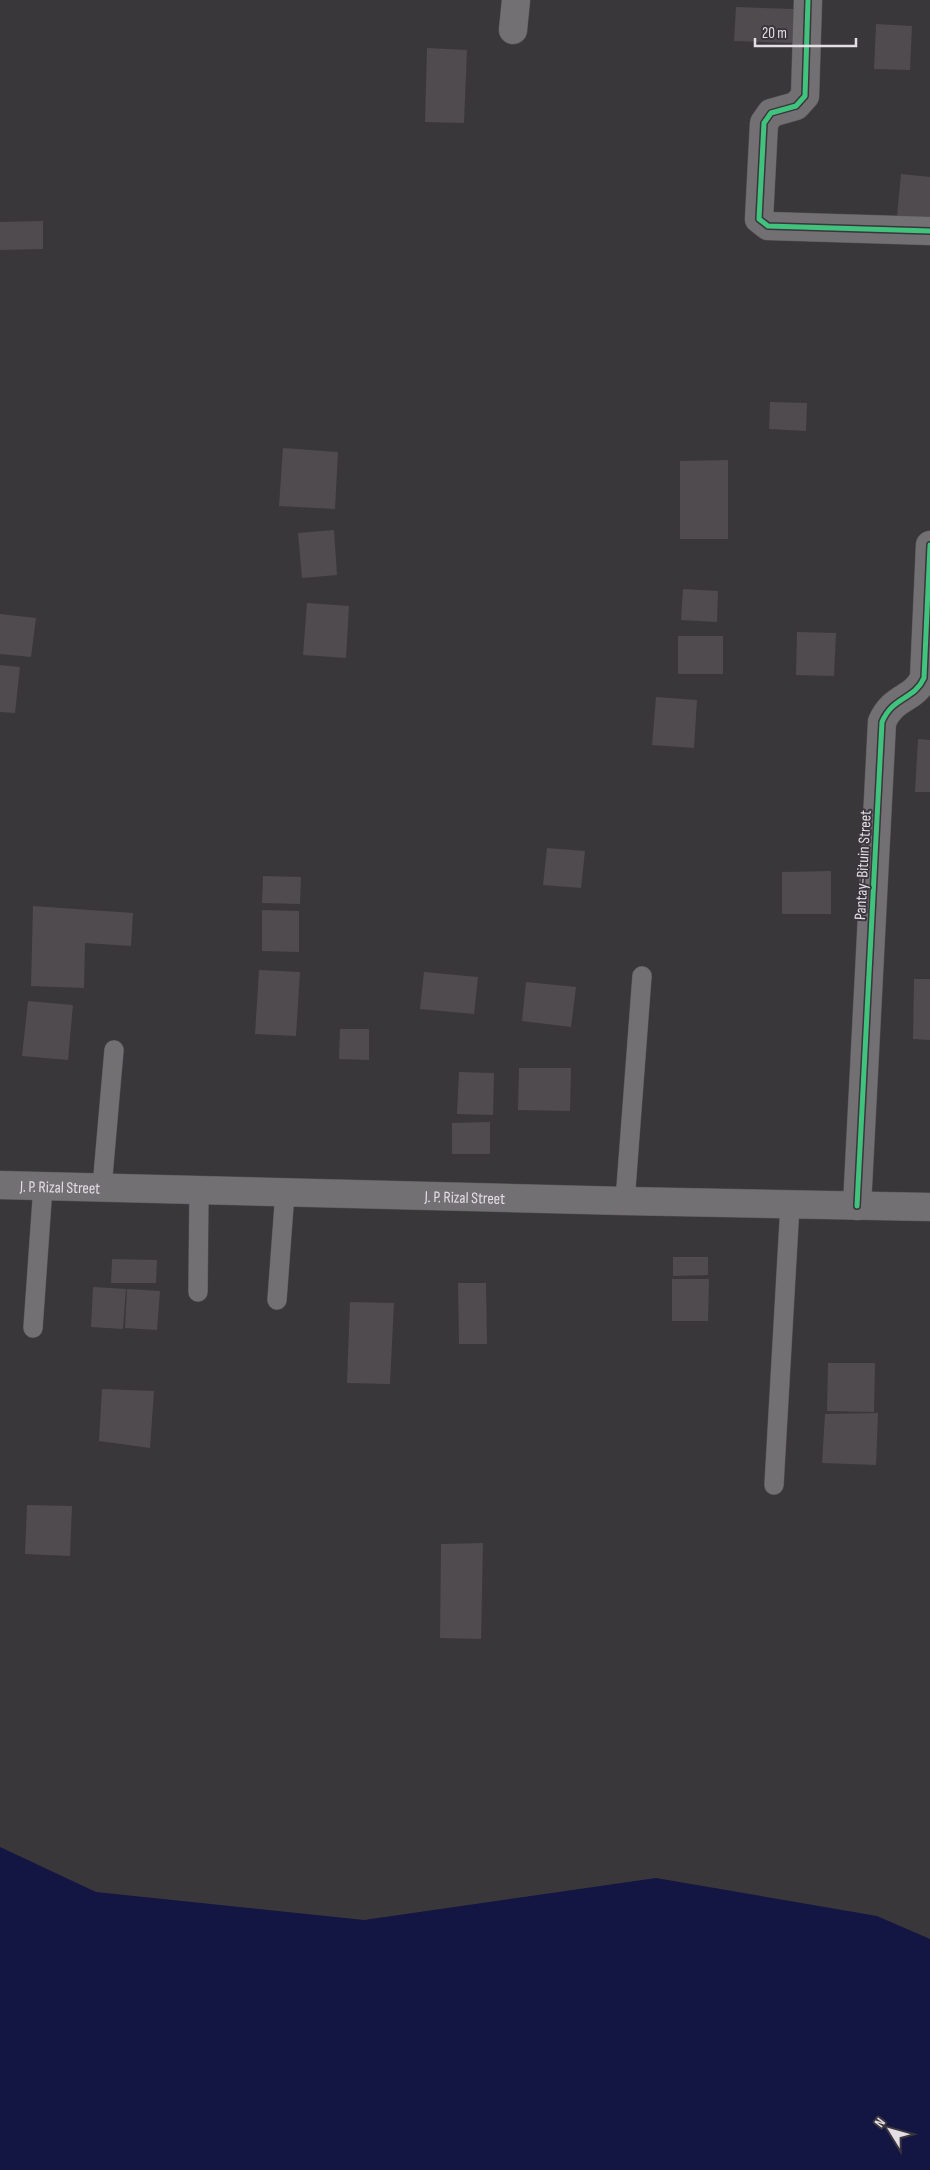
<svg xmlns="http://www.w3.org/2000/svg" width="930" height="2170" viewBox="0 0 930 2170" font-family="'Sofia Sans Condensed',sans-serif">
<rect width="100%" height="100%" fill="#3a373b"/>
<path fill="#131542" d="M0,1847L96,1892L364,1920L656,1878L877,1916L930,1939V2170H0Z"/>
<path fill="#4f4b4f" d="M736,7L794,9L793,43L734,41Z
M876,24L912,26L910,70L874,69Z
M427,48L467,50L464,123L425,122Z
M901,174L930,177V230L896,227Z
M43,221V249L0,250V222Z
M770,402L807,403L806,431L769,429Z
M283,448L338,452L335,509L279,506Z
M728,460V539H680V461Z
M334,530L337,575L302,578L298,533Z
M683,589L718,591L717,622L681,620Z
M307,603L349,606L346,658L303,655Z
M0,614L36,618L31,657L0,654Z
M797,632L836,633L834,676L796,675Z
M678,636H723V674H678Z
M0,665L20,667L15,713L0,712Z
M656,697L697,700L694,748L652,745Z
M918,739L930,740V792H915Z
M547,848L585,851L581,888L543,885Z
M831,871V914H782V872Z
M263,876L301,877L300,904L262,903Z
M33,906L133,913L131,946L85,943L84,988L31,986Z
M262,910L299,911V952L262,951Z
M259,970L300,972L296,1036L255,1034Z
M424,972L478,977L474,1014L420,1009Z
M914,979H930V1040L913,1039Z
M526,982L576,987L571,1027L522,1021Z
M28,1001L73,1005L68,1060L22,1056Z
M340,1029H369V1060L339,1059Z
M519,1068H571L570,1111L518,1110Z
M459,1072L494,1073L493,1115L457,1114Z
M490,1122V1154H452V1123Z
M673,1257H708V1275L673,1276Z
M112,1259L157,1260L156,1283H111Z
M672,1279H709L708,1321H672Z
M458,1283H486L487,1344H459Z
M93,1287L126,1289L123,1329L91,1327Z
M127,1289L160,1291L157,1330L125,1328Z
M350,1302L394,1303L390,1384L347,1383Z
M828,1363H875L874,1412L827,1411Z
M102,1389L154,1391L150,1448L99,1441Z
M878,1413L876,1465L822,1463L825,1414Z
M27,1505L72,1506L70,1556L25,1554Z
M483,1543L481,1639L440,1638L441,1544Z"/>
<g fill="none" stroke-linecap="round" stroke-linejoin="round">
<g stroke="#585559" stroke-width="20">
<path id="lane" d="M102,1187L114,1050
M625,1201L642,976
M198,1292L199,1190
M277,1300L285,1192
M33,1328L43,1186
M774,1485L790,1205"/>
</g>
<g stroke="#585559" stroke-width="29">
<path id="street" d="M808,0L805,96L796,106L771,113L764,123L759,219L768,226L930,231
M513,30L516,0
M857,1206L882,722C893,696 914,700 924,678L930,545"/>
</g>
<g stroke="#585559" stroke-width="29">
<g id="secondary">
<path id="s1" d="M0,1185L625,1201L930,1207"/>
</g>
</g>
<use href="#lane" stroke="#737074" stroke-width="19"/>
<use href="#street" stroke="#737074" stroke-width="28"/>
<use href="#secondary" stroke="#737074" stroke-width="28"/>
<g stroke="#3b353d" stroke-width="8">
<path id="cycleway" d="M808,0L805,96L796,106L771,113L764,123L759,219L768,226L930,231
M857,1206L882,722C893,696 914,700 924,678L930,545"/>
</g>
<use href="#cycleway" stroke="#40c37c" stroke-width="5"/>
</g>
<g text-anchor="middle" stroke-width="4" stroke-linejoin="round" paint-order="stroke">
<g font-size="16" fill="#e2dee4" stroke="#3b353d">
<text transform="translate(862 865) rotate(-87)" y="6">Pantay-Bituin Street</text>
<text dy="6" stroke="none"><textPath href="#s1" startOffset="60">J. P. Rizal Street</textPath></text>
<text dy="6" stroke="none"><textPath href="#s1" startOffset="465">J. P. Rizal Street</textPath></text>
</g>
</g>
<g transform="translate(890 2130) rotate(307)" stroke="#3b353d" stroke-width="4" paint-order="stroke">
<path d="M0-4L9 19L0 12L-9 19Z" fill="#e2dee4"/>
<text y="-8" font-size="14" font-weight="bold" text-anchor="middle" fill="#e2dee4">N</text>
</g>
<path d="M755 38v8h101v-8" fill="none" stroke="#e2dee4" stroke-width="2.5"/>
<text x="762" y="38" font-size="15" fill="#e2dee4" stroke="#3b353d" stroke-width="4" paint-order="stroke">20 m</text>
</svg>
